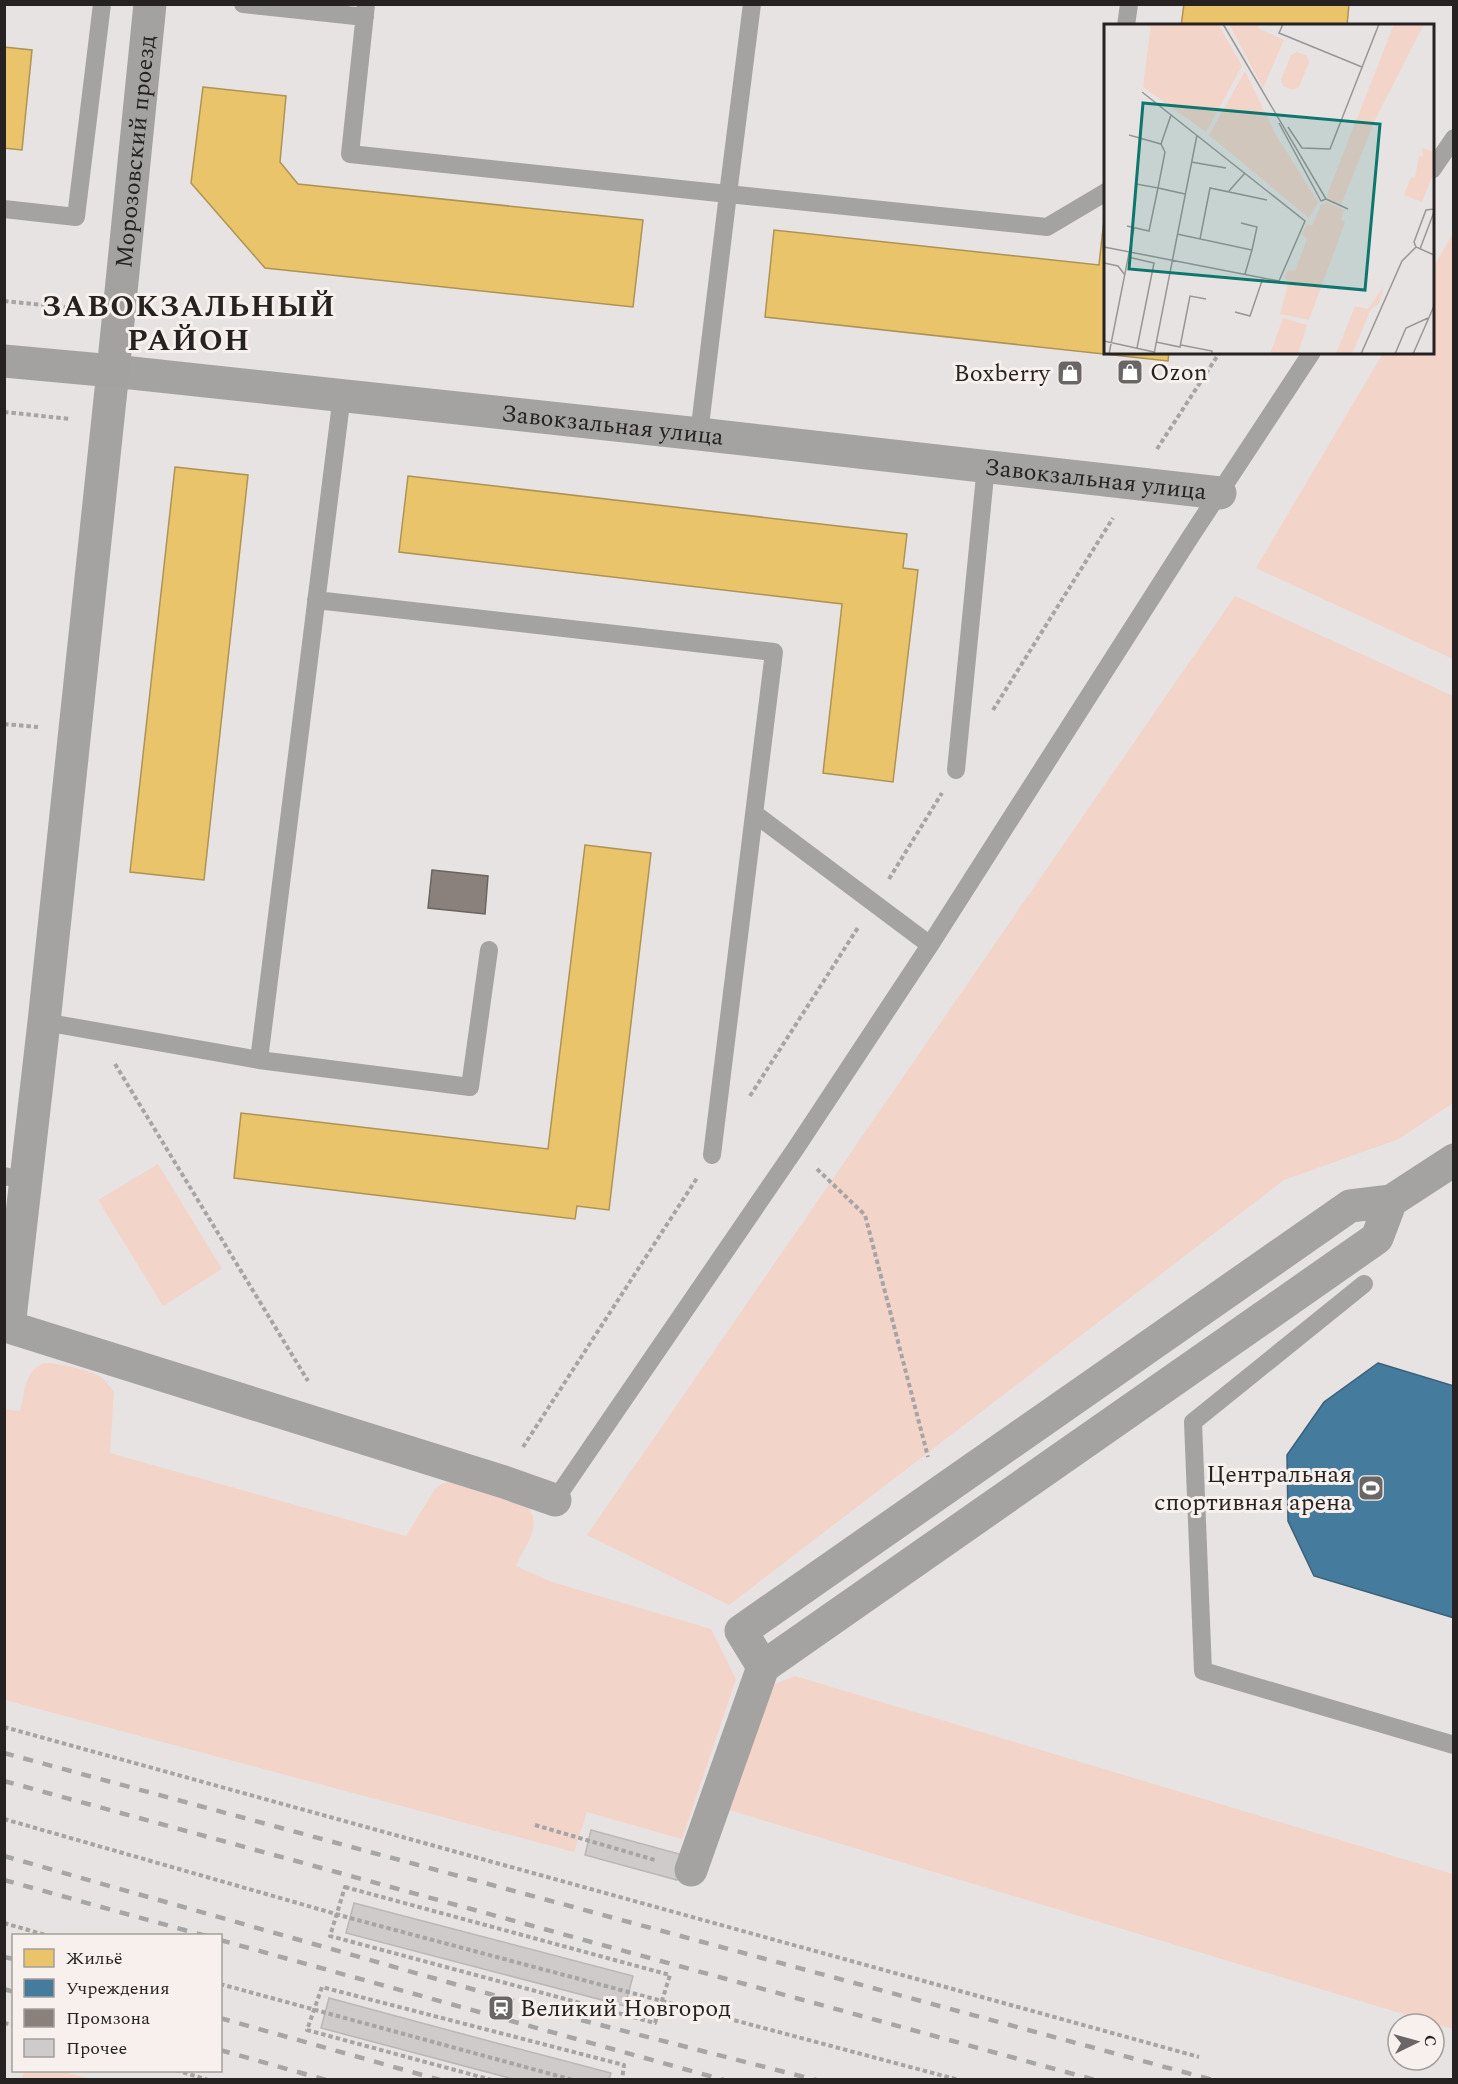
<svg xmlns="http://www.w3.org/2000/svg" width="1458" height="2084" viewBox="0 0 1458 2084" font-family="Spectral,serif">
<rect width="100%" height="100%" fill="#e7e3e2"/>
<path fill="#f3d4c9" d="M1453,233V659L1256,568L1383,353L1432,352L1433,268Z
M1235,596L1453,696V1103L1399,1139L1284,1180L729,1605L587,1535Z
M158,1164L222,1269L163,1306L98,1200Z
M45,1363C59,1363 90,1370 101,1377C106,1381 110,1387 114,1392L110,1453L406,1536L435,1489L441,1484L454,1481L525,1503C545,1526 525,1544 516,1566L552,1582L711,1629L736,1679L682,1839L587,1812L574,1852L5,1700L4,1409L20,1411C25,1391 24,1370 45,1363Z
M795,1676L1453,1874V2029L719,1807L754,1692Z
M24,2071H60L91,2079H22Z"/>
<path fill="#e9c46a" stroke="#ae9354" stroke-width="1.5" d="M1184,4H1349L1347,26H1181Z
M4,47L32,50L22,150L4,148Z
M203,87L286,96L280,162L298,184L643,220L633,307L265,268L191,183Z
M1105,210L1106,352H1169L1168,361L765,317L774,230L1099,265Z
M175,467L248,475L204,880L130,872Z
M408,476L907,534L903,568L918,570L893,782L823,773L842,604L399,552Z
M585,845L651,853L609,1210L577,1206L575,1219L234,1178L241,1113L548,1149Z"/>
<path fill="#457b9d" stroke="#3b6078" stroke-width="1.5" d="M1378,1363L1454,1386V1618L1314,1576L1288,1521L1287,1455L1324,1402Z"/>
<path fill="#8a817c" stroke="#6c6461" stroke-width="1.5" d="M432,870L488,876L485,914L428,908Z"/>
<path fill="#cecbca" stroke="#bab7b6" stroke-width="1.5" d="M591,1830L683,1855L682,1868L677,1880L585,1855Z
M354,1903L633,1976L625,2006L346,1933Z
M329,1998L500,2044L611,2073L609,2080H517L321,2028Z"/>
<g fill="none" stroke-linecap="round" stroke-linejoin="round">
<path stroke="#a6a4a4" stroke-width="4" stroke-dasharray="4.5 3" stroke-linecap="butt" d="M4,301L84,309
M4,412L71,419
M1157,449L1220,352
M993,710L1113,518
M4,724L38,727
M889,879L942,793
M115,1064L308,1381
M750,1096L859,926
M817,1169L865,1215L928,1457
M523,1447L697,1178
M4,1727L1199,2057
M4,1819L350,1918L959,2080
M535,1825L655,1860
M345,1887L670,1975L655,2023L330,1936Z
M4,1923L49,1936
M220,1984L573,2080
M4,2023L14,2025
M176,2070L208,2080
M492,2080L307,2030L322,1987L624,2065L622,2080"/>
<path stroke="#a5a3a2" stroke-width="18" d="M243,4L365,17
M366,4L350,154L728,194L699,434
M752,4L728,194L1047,227L1106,192
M1126,26L1129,4
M1432,170L1454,138
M4,209L76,217L102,4
M316,600L774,652L712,1155
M956,770L986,466
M755,814L930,945
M44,1022L259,1060L342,395
M259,1060L470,1087L489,950
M4,1176L26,1181
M1364,1284L1193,1422L1203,1671L1454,1745
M555,1500L796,1148L930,945L1191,536L1312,352"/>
<g stroke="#a5a3a2" stroke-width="33">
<path d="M1391,1201L1350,1206L741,1631L763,1667L1377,1238L1391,1201L1454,1160"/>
<path id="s1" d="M555,1500L504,1482L9,1327L44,1022L113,371L699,434L1220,493"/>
<path d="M691,1870L763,1667"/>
</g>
<path stroke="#a4a2a1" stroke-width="33" id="s2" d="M4,361L113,371L150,4"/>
<path stroke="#a7a6a6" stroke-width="4.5" stroke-dasharray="10 10" stroke-linecap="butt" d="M4,1753L1213,2080
M4,1781L1095,2080
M4,1856L581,2020L816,2080
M4,1880L206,1936
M220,1940L724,2080
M4,1957L14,1959
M4,1989L14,1992
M220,2018L440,2080
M220,2050L326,2080"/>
</g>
<defs>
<g id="shop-square" transform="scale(1.35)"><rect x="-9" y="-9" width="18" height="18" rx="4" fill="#696665" stroke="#f7f0ed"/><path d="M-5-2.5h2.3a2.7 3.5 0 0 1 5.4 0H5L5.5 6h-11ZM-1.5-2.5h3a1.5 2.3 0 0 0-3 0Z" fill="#fff"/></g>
<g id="stadium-square" transform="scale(1.35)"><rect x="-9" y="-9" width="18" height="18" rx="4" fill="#696665" stroke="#f7f0ed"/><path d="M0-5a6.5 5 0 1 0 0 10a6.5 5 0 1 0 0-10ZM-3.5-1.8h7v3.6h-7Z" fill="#fff"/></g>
<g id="station-square" transform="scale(1.35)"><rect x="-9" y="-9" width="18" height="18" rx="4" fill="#696665" stroke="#f7f0ed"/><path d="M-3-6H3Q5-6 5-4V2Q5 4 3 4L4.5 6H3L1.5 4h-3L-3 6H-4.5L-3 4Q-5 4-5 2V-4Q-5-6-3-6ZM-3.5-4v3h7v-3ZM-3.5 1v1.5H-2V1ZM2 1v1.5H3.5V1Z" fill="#fff"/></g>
</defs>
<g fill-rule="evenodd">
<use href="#shop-square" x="1130" y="372"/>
<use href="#shop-square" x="1070" y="373"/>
<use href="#stadium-square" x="1371" y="1488"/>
<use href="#station-square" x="501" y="2008"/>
</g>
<g text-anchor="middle" stroke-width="6" stroke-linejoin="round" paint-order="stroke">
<g font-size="24" fill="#252221" stroke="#f7f0ed">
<text dy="8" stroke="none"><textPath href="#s2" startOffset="330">Морозовский проезд</textPath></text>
<text dy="8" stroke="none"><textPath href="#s1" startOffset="2037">Завокзальная улица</textPath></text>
<text dy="8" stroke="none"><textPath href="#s1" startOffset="2523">Завокзальная улица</textPath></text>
</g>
<g font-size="24" fill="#252221" stroke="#f7f0ed" text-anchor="start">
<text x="1150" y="380">Ozon</text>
<text x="1050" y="381" text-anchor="end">Boxberry</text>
<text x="1352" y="1482" text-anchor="end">Центральная<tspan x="1352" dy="28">спортивная арена</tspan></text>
<text x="520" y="2016">Великий Новгород</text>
</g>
<g font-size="30" font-weight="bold" letter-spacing="1.5" fill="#252221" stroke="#f7f0ed">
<text x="189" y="316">ЗАВОКЗАЛЬНЫЙ<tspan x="189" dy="34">РАЙОН</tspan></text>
</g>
</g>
<g transform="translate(1104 24)">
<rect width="330" height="330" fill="#e7e3e2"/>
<path d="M47,0H114L138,42L102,108L39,63ZM125,0H155L154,4L180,16L159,64ZM290,0H320L271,96L237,181L224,176L223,171ZM193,28L203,32L205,38L195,63L189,66L179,62L177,56L187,31ZM141,47L172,111L214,178L205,194L105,111ZM318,124L330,128V148L318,178L300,171L307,153L311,154L315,132L319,133ZM223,178L240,186L237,196L241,198L205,296L176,290L185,257L180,253L184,246L191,247L203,215L198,210L203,200L208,202L217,181ZM280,262L275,280L267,285L248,330H232L251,282L264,285ZM179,294L203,301L194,330H166Z" fill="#f3d4c9"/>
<path fill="none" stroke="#999695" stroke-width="1.5" d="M119,0L222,175L217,177M179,0L175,9L258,43M175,99L217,177M184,103L198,124L226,125L275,0M25,111L57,120L67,91M87,138L122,144M32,160L54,164L61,128L57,120M125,167L141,149M222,175L244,185M330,185L322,186L310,218L312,223L330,231M137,199L153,203L148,226M23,202L45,207L54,164L81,170M73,210L148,226L141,250M96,215L106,164L163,176M0,223L175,257L201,197L38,68M316,225L330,188M24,233L50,239L33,324M0,239L14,242L21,251M131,288L146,292L159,254M0,317L50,328M52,318L76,323L86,272L102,275M77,321L108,327V330M5,330L30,204M50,330L93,111M257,330L298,237L312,223M291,330L302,304L324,294M309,330L330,282"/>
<path fill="#0f766e" fill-opacity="0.15" stroke="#0f766e" stroke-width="3" d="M39,79L276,100L261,266L25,245Z"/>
<rect width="330" height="330" fill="none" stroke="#252221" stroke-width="3"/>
</g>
<rect width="1458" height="2084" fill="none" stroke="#252221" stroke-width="12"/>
<rect x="12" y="1934" width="210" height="138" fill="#f7f0ed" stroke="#a39e9b" stroke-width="1.5"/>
<rect x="24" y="1949" width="30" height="18" fill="#e9c46a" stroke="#a39e9b" stroke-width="1.5"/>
<text x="66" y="1964" font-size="18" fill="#252221">Жильё</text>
<rect x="24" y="1979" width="30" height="18" fill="#457b9d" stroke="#a39e9b" stroke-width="1.5"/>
<text x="66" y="1994" font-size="18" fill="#252221">Учреждения</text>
<rect x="24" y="2009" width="30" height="18" fill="#8a817c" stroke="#a39e9b" stroke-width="1.5"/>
<text x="66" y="2024" font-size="18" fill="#252221">Промзона</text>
<rect x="24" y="2039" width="30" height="18" fill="#cecbca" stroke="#a39e9b" stroke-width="1.5"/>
<text x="66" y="2054" font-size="18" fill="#252221">Прочее</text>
<g transform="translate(1416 2042) rotate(85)"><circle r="28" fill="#f7f0ed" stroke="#a39e9b" stroke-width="1.5"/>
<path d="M0-4.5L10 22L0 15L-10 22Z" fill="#696665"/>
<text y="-9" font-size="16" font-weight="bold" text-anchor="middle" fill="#252221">С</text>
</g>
</svg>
